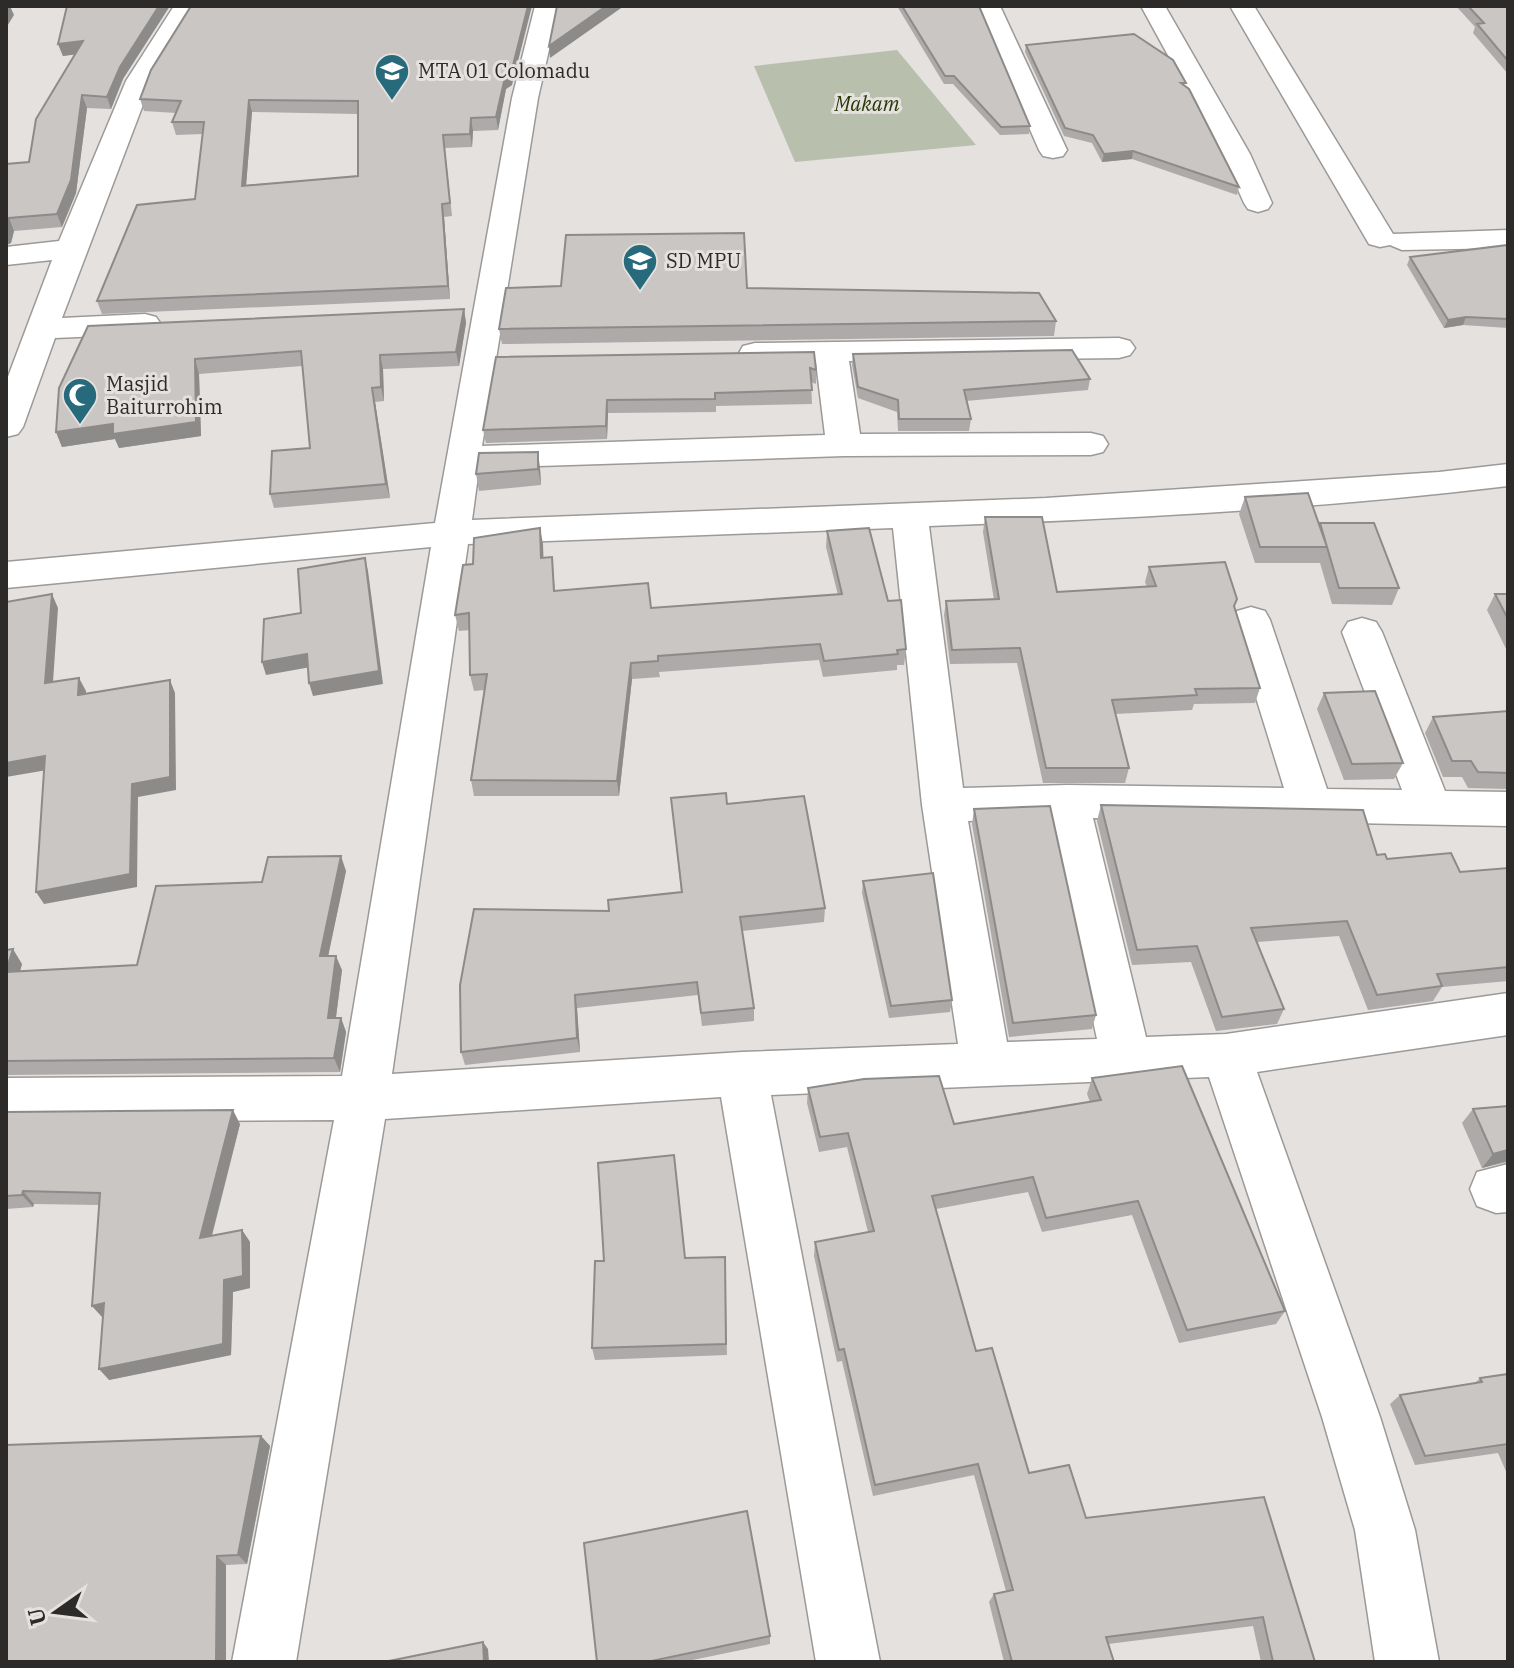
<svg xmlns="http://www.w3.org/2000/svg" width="1514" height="1668" viewBox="0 0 1514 1668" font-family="'IBM Plex Serif',serif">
<rect width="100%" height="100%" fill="#e4e1df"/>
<path fill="#b8bfad" d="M897,50L976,145L795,162L754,66Z"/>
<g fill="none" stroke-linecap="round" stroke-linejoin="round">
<g stroke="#9c9a98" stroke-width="3">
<path id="minor" d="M174,6H198L152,81L62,318L145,314L156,317L161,324L156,331L145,334L55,338L23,427L18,434L6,437V382L52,260L6,265V247L59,241L126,81Z
M535,6H559L538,98L482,446L825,435L816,362L755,363L743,360L739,353L743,346L755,343L1119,338L1130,341L1135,348L1130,355L1119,358L849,361L860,434L1091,433L1103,436L1108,444L1103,452L1091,455L844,456L479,468L472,520L1046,498L1439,472L1508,464V486C1317,509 1122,519 929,526L963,788L1067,785L1284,788L1232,620L1237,611L1251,607L1265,611L1270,620L1327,789L1402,790L1342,632L1348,622L1362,618L1376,622L1382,632L1445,791L1508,792V826L1093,818L1146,1037L1226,1034L1508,993V1035L1257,1072L1380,1417L1415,1530L1439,1662H1375L1355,1530L1322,1417L1209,1077L771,1095L880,1662H816L721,1097L385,1119L296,1662H232L334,1120L6,1122V1078L342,1076L431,547L6,588V562L435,523L512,98ZM893,528L922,805L958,1044L742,1052L392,1074L468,544ZM1049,818L1097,1039L1007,1042L968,821Z
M976,6H1000L1067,150L1063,156L1053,158L1043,156L1039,150Z
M1141,6H1165L1250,154L1272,203L1268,209L1258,212L1248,209L1244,203L1222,154Z
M1230,6H1254L1393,234L1508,230V248L1402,250L1390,245L1380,247L1369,244Z
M1508,1164V1212L1496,1213L1477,1206L1470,1189L1477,1172Z"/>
</g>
<use href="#minor" fill="#fff" fill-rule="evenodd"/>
</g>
<path fill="#adaaa9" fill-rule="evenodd" d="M897,6H979L1030,126L1029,134L1000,135L953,84H944Z
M1456,6H1508V74L1473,33L1475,27Z
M58,44L123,79L111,109L87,108L76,193L62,227L14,231L11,243L6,245V164L29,162L75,54L63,56Z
M1026,45L1185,86L1239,187L1237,195L1132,159L1102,162L1092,143L1064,136L1025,52Z
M512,85L506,89L498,130L473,131L472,147L445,148L452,216L444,217L450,299L102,314L97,301L195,199L203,134L176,135L172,122L176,113L144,111L140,99ZM252,112L358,114V176L246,185Z
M1508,245V328L1463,325L1444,328L1407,265L1410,257Z
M747,288L1056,321L1054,336L502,344L499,329Z
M464,309L466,323L459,366L383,369L384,401L375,402L390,498L274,508L270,494L310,448L302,366L199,374L201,436L119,448L115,439L62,447L56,432L88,326Z
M814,352L816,370V384L811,382L812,404L716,406V412L608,413L607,439L486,443L483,430Z
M853,354L1090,379L1088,390L966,401L971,419L969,431H898L897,412L858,398L852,365Z
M540,468L541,485L479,491L476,474Z
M1245,497L1319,524L1399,588L1392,605L1332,604L1320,563H1255L1239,514Z
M985,517L1057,592L1147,587L1145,582L1149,567L1234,607L1260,688L1255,703L1194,704L1192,710L1115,714L1129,768L1125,783H1043L1017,663L950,664L944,615L946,601L994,600L983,532Z
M540,528L543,558L552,557L555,591L651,608L838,595L826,547L827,531L888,601L906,649L904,665H897V670L823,677L819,660L659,672L660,677L632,679L619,796H474L471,780L484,690L474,691L470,675V630L459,631L455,615L473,564Z
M1495,594H1508V653L1487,610Z
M1324,693L1403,763L1394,779L1344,780L1317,709Z
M1508,711V789L1468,788L1462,777H1443L1425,733L1433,717Z
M671,798L727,804L825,908L824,922L742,931L754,1008V1021L702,1026L698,995L577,1008L580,1052L465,1065L461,1052L609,911L681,892Z
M1101,805L1377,855L1387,859L1460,872L1508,868V981L1442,987L1433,1001L1368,1010L1339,936L1257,942L1284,1009L1277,1024L1216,1031L1191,962L1132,965L1097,821Z
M974,809L1096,1015L1092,1029L1009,1037L972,824Z
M346,871L328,956L342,970L336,1018H341L346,1032L340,1072L6,1075V950L22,964L20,971L137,965L262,882Z
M863,881L952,1000L950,1012L889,1018L862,893Z
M1092,1078L1285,1311L1276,1324L1179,1343L1132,1215L1042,1232L1028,1192L936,1209L976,1351L1029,1473L1086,1518L1264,1497L1315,1662H1261L1253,1626L1108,1644L1114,1662H1004L989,1602L994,1594L1006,1591L974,1475L873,1496L842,1361L837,1362L814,1256L815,1242L868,1232L847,1147L819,1152L807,1103L808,1088L954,1124L1090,1102L1087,1094Z
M1508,1106V1162L1482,1168L1462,1123L1473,1109Z
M6,1112L240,1124L212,1236L242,1230L250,1242V1288L233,1292L231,1355L109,1380L103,1317L92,1306L99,1205L34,1204L33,1207L6,1209Z
M725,1257L727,1355L595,1360L592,1348L685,1258Z
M1508,1374V1476L1498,1453L1415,1465L1390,1404L1400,1395L1475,1383L1480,1378Z
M261,1436L270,1446L247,1564L226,1565L6,1662Z
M770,1636V1644L683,1662H597Z"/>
<path fill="#8d8b89" d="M7,6H10L14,15L6,28V8Z
M159,6H170L123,79L111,109L107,97L120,67Z
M528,6H532L512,85L506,89L498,130L496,117L505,77Z
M606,6H624L550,58L549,46Z
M83,41L87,53L63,56L58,44Z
M82,95L87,108L76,193L62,227L57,214Z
M249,100L252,112L245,199L242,186Z
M471,118L473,131L472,147L470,134Z
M1133,151L1132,159L1102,162L1104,154Z
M442,204L444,217L450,299L448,286Z
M9,218L14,231L11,243L6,245V230Z
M464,309L466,323L459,366L456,352Z
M1466,317L1463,325L1444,328L1448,320Z
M380,355L383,369L384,401L381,387Z
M195,359L199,374L201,436L119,448L115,439L62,447L56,432Z
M372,388L375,402L390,498L386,484Z
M607,400L608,413L607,439L606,426Z
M538,452L540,468L541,485L538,469Z
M540,528L543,544L544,574L541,558Z
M365,558L368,571L383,684L313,696L309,683Z
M52,594L58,608L52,697L45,683Z
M307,654L311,667L266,675L262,662Z
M631,663L632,679L619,796L617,781Z
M79,678L86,691L85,709L78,695Z
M170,680L175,693L176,790L138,797L137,887L44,904L36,892L132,784Z
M45,756L53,769L6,777V763Z
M341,856L346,871L325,971L320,956Z
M13,949L22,964L16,986L6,972Z
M336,956L342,970L334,1032L328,1018Z
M575,995L577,1008L580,1052L577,1038Z
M341,1018L346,1032L340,1072L334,1058Z
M233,1110L240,1124L208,1250L200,1238Z
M1508,1150L1507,1161L1482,1168L1493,1154Z
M23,1191L34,1204L33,1207L22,1195Z
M242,1230L250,1242V1288L233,1292L231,1355L109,1380L99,1369L224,1280Z
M104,1303L114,1315L102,1317L92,1306Z
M261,1436L270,1446L247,1564L238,1555Z
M217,1556L226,1565V1662H216Z
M483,1642L488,1649L489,1662H484Z"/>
<path fill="#c9c6c4" stroke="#8d8b89" stroke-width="2" fill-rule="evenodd" d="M67,6H159L120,67L107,97L82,95L71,180L57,214L9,218L6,230V164L29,162L36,119L83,41L58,44Z
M191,6H528L511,73L505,77L496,117L471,118L470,134L443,135L450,203L442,204L448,286L97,301L137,205L195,199L204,122H172L181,101L140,99L151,70ZM249,100L358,101V176L242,186Z
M557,6H606L549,46Z
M902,6H979L1030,126L1001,127L954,76H945Z
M1468,6H1508V61L1477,24L1484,23Z
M1134,34L1173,60L1186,83H1181L1189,89L1239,187L1133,151L1104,154L1093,135L1065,128L1026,45Z
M744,233L747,288L1039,293L1056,321L499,329L506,288L561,286L566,235Z
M1508,245V319L1466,317L1448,320L1410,257Z
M464,309L456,352L380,355L381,387L372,388L386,484L270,494L272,451L310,448L301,351L195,359L196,422L113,434V424L56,432L59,388L88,326Z
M1072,350L1090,379L964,390L971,419H899L898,400L858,387L853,354Z
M814,352L816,370L810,368L812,390L715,393V399L607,400L606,426L483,430L496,357Z
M538,452V469L476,474L479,453Z
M1308,493L1327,547H1260L1245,497Z
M985,517H1042L1057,592L1156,586L1149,567L1225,562L1237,599L1234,606L1260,688L1195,689L1197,695L1112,700L1129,768H1046L1020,648L952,650L946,601L999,599Z
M1320,523H1374L1399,588H1339Z
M540,528L541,558L552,557L554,591L648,583L651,608L842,594L827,531L869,528L888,601L901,600L906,649L897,650L898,654L824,661L820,644L658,656V661L631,663L617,781L471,780L487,674L470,675L469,613L455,615L463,565L473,564L474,538Z
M365,558L379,671L309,683L307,654L262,662L264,619L301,613L298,569Z
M52,594L45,683L79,678L78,695L170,680V777L132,784L130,874L36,892L45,756L6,763V602Z
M1495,594H1508V619Z
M1375,691L1403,763L1352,764L1324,693Z
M1508,711V773L1478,772L1471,761H1452L1433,717Z
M726,793L727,804L804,796L825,908L740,917L754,1008L701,1013L697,982L575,995L577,1038L461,1052L460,985L474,909L609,911L608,900L682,892L671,798Z
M1101,805L1363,810L1377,855L1385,854L1387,859L1451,853L1460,872L1508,868V967L1437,974L1442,986L1377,995L1347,921L1251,928L1284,1009L1222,1017L1197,946L1137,950Z
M1050,806L1096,1015L1013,1023L974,809Z
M341,856L320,956H336L328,1018H341L334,1058L6,1061V972L137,965L156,886L262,882L268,857Z
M933,873L952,1000L891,1006L863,881Z
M13,949L6,971V950Z
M1182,1066L1285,1311L1187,1330L1138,1201L1046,1218L1033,1177L932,1196L976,1351L992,1348L1029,1473L1069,1465L1086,1518L1264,1497L1315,1662H1273L1263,1617L1106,1637L1114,1662H1012L994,1594L1013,1590L978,1464L875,1485L844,1349L839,1350L815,1242L874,1231L848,1133L820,1137L808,1088L864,1079L939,1076L954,1124L1101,1100L1092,1078Z
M1508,1106V1150L1493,1154L1473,1109Z
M233,1110L200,1238L242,1230L243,1276L224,1280L223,1344L99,1369L104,1303L92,1306L100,1193L23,1191L22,1195L6,1196V1112Z
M674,1155L685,1258L725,1257L726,1344L592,1348L595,1261H604L598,1163Z
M1508,1374V1444L1425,1456L1400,1395L1482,1382L1480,1378Z
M261,1436L238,1555L217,1556L216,1662H6V1445Z
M747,1511L770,1636L647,1662H597L584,1543Z
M483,1642L484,1662H384Z"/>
<defs>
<g id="school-pin" transform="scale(1.8)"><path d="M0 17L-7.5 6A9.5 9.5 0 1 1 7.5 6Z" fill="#266a7b" stroke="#e4e1df"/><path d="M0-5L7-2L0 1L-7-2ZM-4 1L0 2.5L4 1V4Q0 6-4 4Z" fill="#fff"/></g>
<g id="mosque-pin" transform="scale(1.8)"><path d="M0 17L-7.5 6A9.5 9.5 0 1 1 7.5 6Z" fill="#266a7b" stroke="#e4e1df"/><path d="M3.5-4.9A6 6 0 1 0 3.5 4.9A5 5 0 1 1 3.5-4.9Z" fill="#fff"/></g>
</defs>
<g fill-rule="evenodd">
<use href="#school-pin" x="392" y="71"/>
<use href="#school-pin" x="640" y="261"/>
<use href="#mosque-pin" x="80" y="395"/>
</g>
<g text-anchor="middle" stroke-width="6" stroke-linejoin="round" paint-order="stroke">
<g font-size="20" fill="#2c2b2a" stroke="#e4e1df" text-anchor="start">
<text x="418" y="78">MTA 01 Colomadu</text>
<text x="666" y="268">SD MPU</text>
<text x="106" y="391">Masjid<tspan x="106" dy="23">Baiturrohim</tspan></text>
</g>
<g font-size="20" font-style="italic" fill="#293708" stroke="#e4e1df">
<text x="867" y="111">Makam</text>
</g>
</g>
<rect width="1514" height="1668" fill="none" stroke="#2c2b2a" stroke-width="16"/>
<g transform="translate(56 1612) rotate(256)" stroke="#e4e1df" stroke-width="6" paint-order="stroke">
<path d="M0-6L14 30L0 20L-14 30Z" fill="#2c2b2a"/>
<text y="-12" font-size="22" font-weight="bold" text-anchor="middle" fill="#2c2b2a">U</text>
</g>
</svg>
